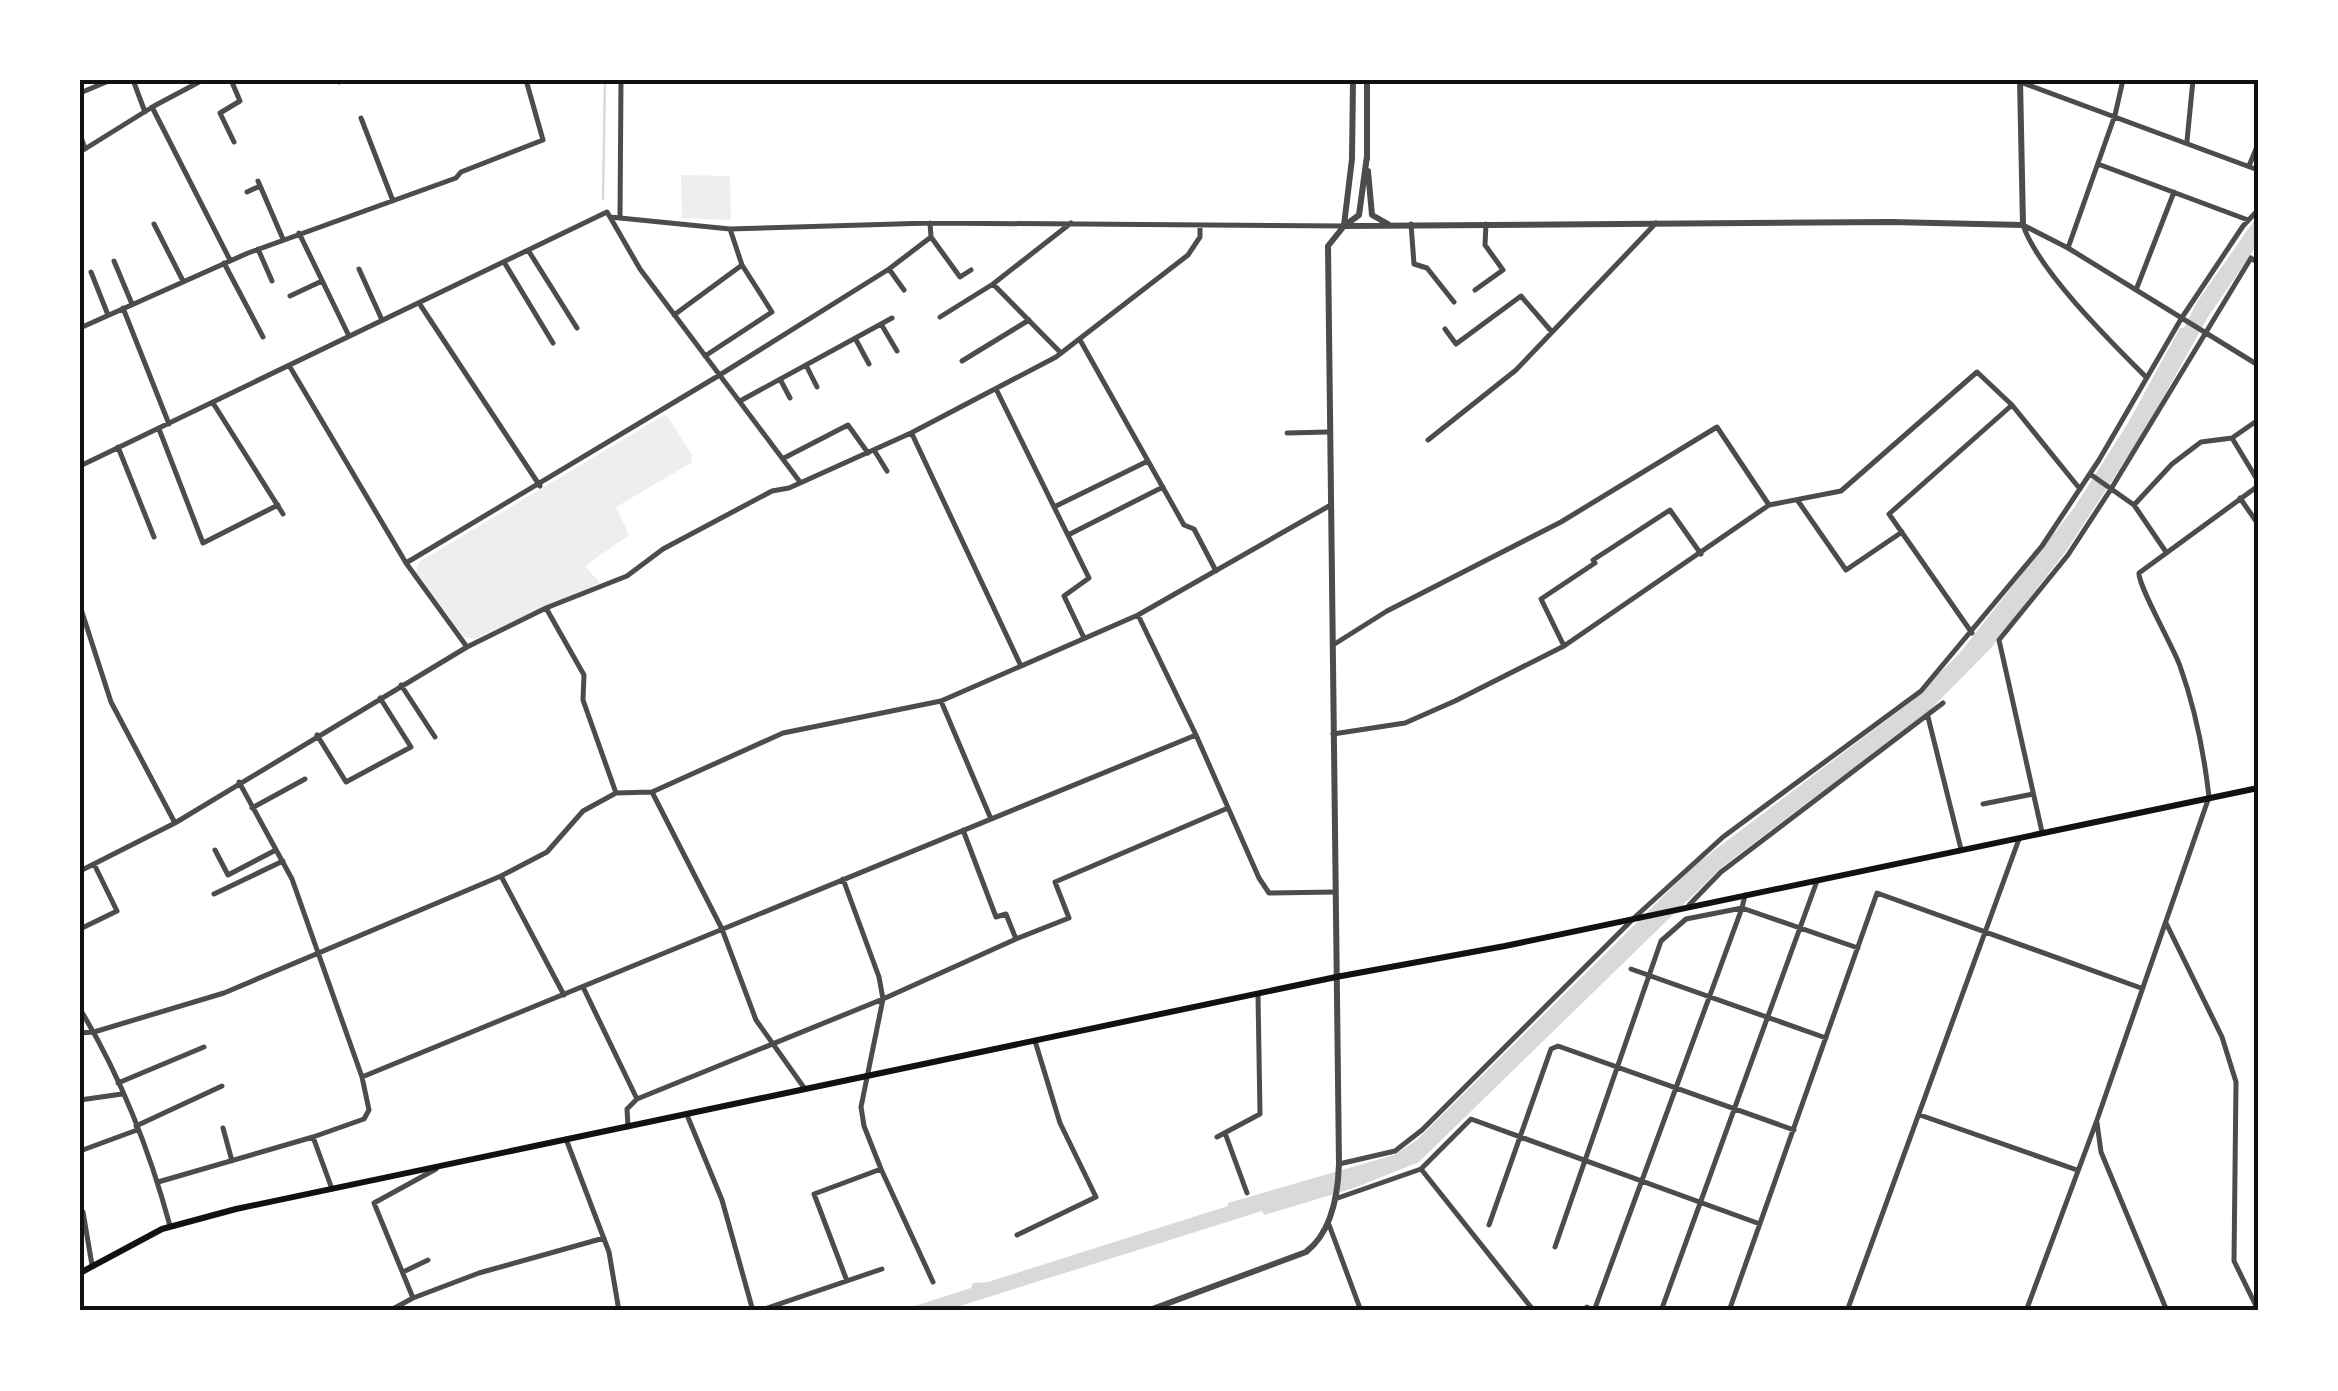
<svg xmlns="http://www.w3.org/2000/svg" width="2338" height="1391" viewBox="0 0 2338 1391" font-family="'Roboto Condensed',sans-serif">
<rect width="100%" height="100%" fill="#fff"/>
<path fill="#eee" d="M681,175L730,176L731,220L682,218Z
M664,415L668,417L692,455L691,463L616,507L629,535L585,566L600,583L474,639L464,637L416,572L419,562Z"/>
<path fill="#d9d9d9" d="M2258,215V244L2206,320L2146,429L2066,551L1992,647L1928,712L1722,867L1419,1162L1354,1188L1264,1215L1262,1211L944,1311H899L971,1288L973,1283L988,1282L1228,1206V1203L1394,1155L1417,1140L1695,865L1908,704L1959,654L2074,508L2128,423L2180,328H2184L2197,302Z"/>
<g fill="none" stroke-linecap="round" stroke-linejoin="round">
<path stroke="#d9d9d9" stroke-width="2.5" d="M603,199L605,80"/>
<path stroke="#4c4c4c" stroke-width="5" d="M133,80L145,112
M231,80L240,101L220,113L234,142
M338,80L339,82
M2020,82L2258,170
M80,93L111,80
M152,107L230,260
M361,118L393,201
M80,134L85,149
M2187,141L2193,80
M80,152L154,106L203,80
M2098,164L2248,220
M2249,166L2258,144
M258,181L283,239
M247,192L260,186
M610,217L640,269L800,482
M620,217L621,80
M930,223L931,237L960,277L971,270
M154,224L183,281
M1411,224L1414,264L1427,268L1454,302
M2023,225L2068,248L2258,365
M2023,225C2038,270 2110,341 2146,377
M299,233L349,336
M2068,248L2115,115L2123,80
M258,249L272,281
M528,250L577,328
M114,261L132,304
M504,262L553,343
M224,263L263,337
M359,269L382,320
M889,269L904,290
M91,272L108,315
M993,284L1061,353
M1475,290L1503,270L1485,245L1486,224
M2136,290L2174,192
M290,296L322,281
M419,303L540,486
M123,308L169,424
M674,315L742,265
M940,317L993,284L1071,223
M881,324L897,351
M80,328L248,253L456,178L461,172L543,140L526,80
M1445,329L1456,344L1521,296L1552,332
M855,338L869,364
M1080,340L1184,525L1194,529L1216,571
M705,356L772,312L742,265L730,229
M962,361L1029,320
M806,365L817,387
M290,367L406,563L467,647
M780,379L790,398
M997,391L1089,578L1064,596L1084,638
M740,401L892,318
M213,403L283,514
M159,429L203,543L278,505
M1287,433L1328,432
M912,434L1021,666
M2232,438L2258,420
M1428,440L1516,370L1656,223
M118,447L154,537
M874,450L887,471
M784,458L848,425L868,453
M80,466L607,212L610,217L730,229L930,223L1344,226
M2090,474L2134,505L2166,552
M2240,498L2258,524
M1798,501L1846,570L1902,532
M2134,505L2172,464L2201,442L2232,438L2258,481
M1054,507L1148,461
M1068,535L1163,487
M1593,560L1670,510L1701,554
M406,563L718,376L889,269L931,237
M80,606L111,702L175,823
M546,608L584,675L583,700L616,793
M1138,615L1196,735L1259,878L1269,893L1335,892
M1972,633L1889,514L2012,405
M1333,645L1387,611L1561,522L1717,427L1769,505
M1564,646L1541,599L1595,563
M401,685L435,737
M941,701L991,819
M1928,717L1961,849
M1333,734L1405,723L1455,701L1564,646L1769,505L1841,491L1977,372L2012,405L2080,489
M317,735L346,782L411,747L380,698
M239,782L292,879L362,1077L369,1110L364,1119L313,1137
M652,792L722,929L756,1020L805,1089
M1983,804L2033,794
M252,808L305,779
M2042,832L1999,640L2068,555L2111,489L2251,258L2258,263
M215,850L228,875L274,851
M80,871L175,823L467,647L546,608L627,576L663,549L772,491L789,488L911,433L1056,357L1188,255L1200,237V225
M501,876L564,995
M843,879L879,977L883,999L861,1107L864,1126L881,1169L814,1194L847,1281
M214,894L283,861
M1689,905L1721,872L1943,703
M2166,923L2222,1037L2236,1082L2234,1261L2258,1310
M80,929L117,911L94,864
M1016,939L1069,918L1055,882L1228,808
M1631,969L1826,1038
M583,987L637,1099
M80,1009C120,1075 150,1152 170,1226
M80,1033L94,1032L224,993L501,876L547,852L583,811L616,793L652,792L783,733L941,701L1138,615L1329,506
M362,1077L1196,735
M118,1083L204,1047
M80,1100L122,1094
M687,1115L722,1200L753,1311
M1920,1115L2077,1170
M2097,1123L2101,1152L2167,1311
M136,1126L222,1086
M628,1127L627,1109L637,1099L883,999L1016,939L1006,914L996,917L963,830
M223,1128L232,1161
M1225,1133L1247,1193
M1217,1137L1260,1114L1258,994
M566,1139L609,1252L619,1311
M80,1151L137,1130
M1339,1164L1395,1151L1422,1130L1635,917L1723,837L1921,691L2042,546L2099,460L2181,319L2243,226L2258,210
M436,1169L374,1203L413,1298L479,1273L604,1238
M881,1169L933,1282
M1421,1169L1534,1311
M158,1182L313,1137L332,1189
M1335,1199L1421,1169L1471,1119L1760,1224
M83,1212L92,1265
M1328,1222L1361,1311
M1489,1225L1551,1049L1558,1046L1794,1130
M1017,1235L1096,1197L1060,1123L1035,1041
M1555,1247L1661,941L1686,919L1742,908L1745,895
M403,1272L428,1260
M389,1311L413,1298
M759,1311L882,1269
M1582,1311L1587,1307L1591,1311
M1594,1311L1742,908L1858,948
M1661,1311L1817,881
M1729,1311L1877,893L2141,988
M1847,1311L2019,839
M2026,1311L2097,1120L2209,797C2204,753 2195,708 2180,666C2173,646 2138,586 2139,573L2258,486"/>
<path stroke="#4c4c4c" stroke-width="6" d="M1367,159V80
M1368,171L1372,215L1388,224
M1344,225L1352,159L1353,80
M1345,226L1891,222L2023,225L2020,80
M1147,1311L1306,1252C1332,1232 1338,1195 1339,1164L1328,246L1344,226L1359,215L1367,156"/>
<path stroke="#111" stroke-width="6" d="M80,1273L162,1229L236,1209L1336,977L1505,946L2258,788"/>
</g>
<rect width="2338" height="1391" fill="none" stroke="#ffffff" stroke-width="165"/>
<rect x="82" y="82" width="2174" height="1226" fill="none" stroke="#111" stroke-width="4"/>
</svg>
